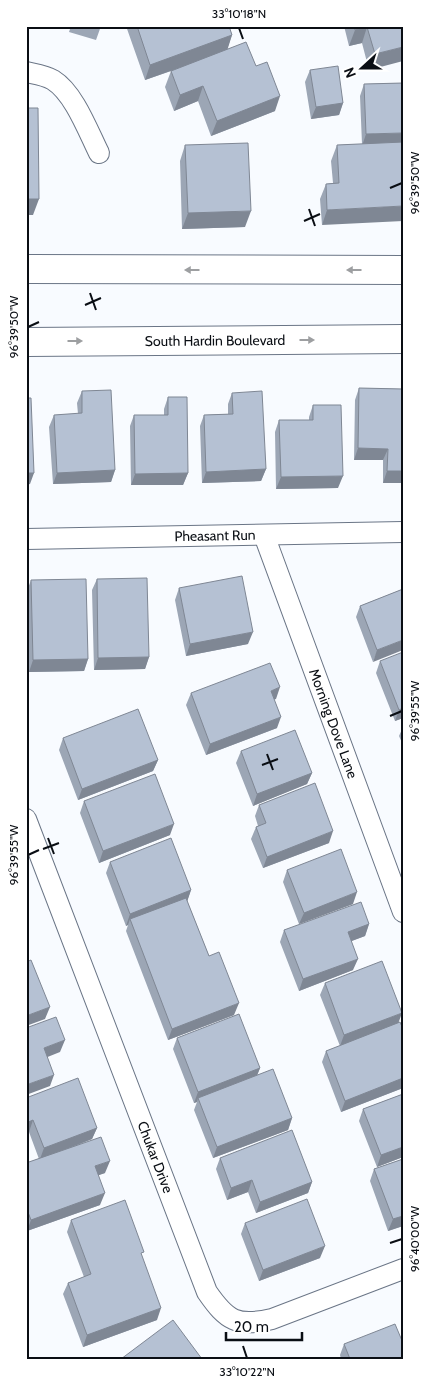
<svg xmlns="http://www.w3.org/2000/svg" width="429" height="1385" viewBox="0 0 429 1385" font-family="Cabin,sans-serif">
<rect width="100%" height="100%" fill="#f8fbff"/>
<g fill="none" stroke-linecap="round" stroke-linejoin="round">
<g stroke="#6a7586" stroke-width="22">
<g id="minor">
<path d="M26,72C35,74 45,75 53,80C74,93 88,131 99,153"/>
<path id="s1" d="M264,535L403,912"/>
<path id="s2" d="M26,539L403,532"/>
<path id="s3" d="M26,819L207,1292C227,1321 237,1327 272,1319L403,1269"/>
</g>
</g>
<g stroke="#6a7586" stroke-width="30">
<g id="secondary">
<path d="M26,269L403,270"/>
<path id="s4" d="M26,342L403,339"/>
</g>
</g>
<use href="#minor" stroke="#fff" stroke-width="20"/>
<use href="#secondary" stroke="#fff" stroke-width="28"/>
</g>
<path fill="#9ca6b5" d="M71,26H101L96,40L69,32Z
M126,26H229L232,35L227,49L256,66L275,111L211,136L198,101L174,111L165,87L171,71L145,80Z
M344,26H403L369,70L362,43L349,46Z
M310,70L343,103L339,115L311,119L305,82Z
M403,83L322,225L320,199L326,184L333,183L331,161L337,145L362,144L360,96L364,84Z
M185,145L245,227L182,229L180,161Z
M359,388L403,389V483H383V460H354L355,400Z
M82,391L115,470L111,482L53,484L49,427L54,415L78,414L77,403Z
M232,393L266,469L261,481L202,483L200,426L204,415L228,414V404Z
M168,397L188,473L183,485H131L130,426L134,415H164V409Z
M313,405L338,488L276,489L275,432L279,420H309V417Z
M97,579L149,657L145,669L94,670L92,590Z
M31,580L88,659L84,671L29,672L27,591Z
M179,588L248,644L186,656L175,600Z
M403,589L373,662L356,617L360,606Z
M380,661L403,718L395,721L376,673Z
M191,693L276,699H274L277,728L206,755L186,705Z
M403,727V745L399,736Z
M63,738L158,760L153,771L78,800L59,750Z
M241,751L312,773L307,784L253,806L236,763Z
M84,801L170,835L99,863L80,813Z
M259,805L329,843L263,868L251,839L256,827L258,826L255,816Z
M110,862L191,890L187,901L209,956L234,1015L168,1040L126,931L128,925L126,926L106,873Z
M287,870L353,904L299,924L283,882Z
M369,924L365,936L351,941L353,970L299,991L280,942L284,930Z
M325,983L398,1023L403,1029V1088L341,1112L322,1062L326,1051L340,1046L320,995Z
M177,1038L260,1068L257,1076L292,1118L288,1130L213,1158L194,1110L197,1102L194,1103L173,1049Z
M403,1094V1157L377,1167L359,1121L363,1109Z
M26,1098L97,1128L92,1139L76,1146L105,1173L98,1175L100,1205L27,1231L26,1163L39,1159L29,1132Z
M220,1158L312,1182L308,1193L256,1213L248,1192L227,1200L216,1169Z
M403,1159V1226L388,1231L370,1181L374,1169Z
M71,1220L142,1257L157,1320L83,1347L63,1294L68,1283L84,1277L67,1232Z
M245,1223L320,1258L259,1281L241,1234Z
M344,1344L403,1359H341L340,1355Z"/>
<path fill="#7f8794" d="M367,27L362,43L349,46L355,30Z
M232,35L227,51L145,80L150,65Z
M403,47V61L369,70L375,54Z
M203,86L198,101L174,111L180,95Z
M280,96L275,111L211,136L217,121Z
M343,103L339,115L311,119L316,107Z
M403,133V145L362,146L366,134Z
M26,199H39L33,215H26Z
M403,206V221L322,225L327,210Z
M251,211L245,227L182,229L188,213Z
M358,448L388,449L383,460H354Z
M266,469L261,481L202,483L206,472Z
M115,470L111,482L53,484L57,473Z
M387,471H403V483H383Z
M26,473H34L30,484L26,485Z
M188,473L183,485H131L135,474Z
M343,476L338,488L276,489L281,477Z
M253,632L248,644L186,656L190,644Z
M403,640V650L373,662L377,650Z
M149,657L145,669L94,670L98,658Z
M88,659L84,671L29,672L33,660Z
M280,687L276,699L267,702L271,691Z
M403,708V718L395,721L399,710Z
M281,717L277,728L206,755L210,744Z
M158,760L153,771L78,800L82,789Z
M312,773L307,784L253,806L257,794Z
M174,824L170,835L99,863L103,851Z
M333,831L329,843L263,868L267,857Z
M191,890L187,902L130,919L128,925L126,926L130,914Z
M357,892L353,904L299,924L304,913Z
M369,924L365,936L344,944L348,932Z
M358,959L353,970L299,991L303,979Z
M239,1003L234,1015L168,1040L172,1029Z
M50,1007L45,1019L26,1026V1016Z
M402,1013L398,1024L340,1046L344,1035Z
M65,1040L60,1052L40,1060L44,1048Z
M260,1068L255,1080L198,1098L197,1102L194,1103L198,1092Z
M54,1075L50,1086L26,1095V1085Z
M403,1078V1088L341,1112L345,1101Z
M292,1118L288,1130L213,1158L217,1147Z
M33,1120L29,1132L26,1133V1123Z
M97,1128L92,1139L40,1159L44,1148Z
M403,1147V1157L377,1167L381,1155Z
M110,1161L105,1173L91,1178L95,1166Z
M252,1180L248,1192L227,1200L231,1188Z
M312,1182L308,1193L256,1213L260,1202Z
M105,1193L100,1205L27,1231L31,1220Z
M403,1216V1226L388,1231L393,1219Z
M325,1246L320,1258L259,1281L263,1270Z
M161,1308L157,1320L83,1347L87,1335Z"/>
<path fill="#b5c1d3" stroke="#7f8794" d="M137,26H229L232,35L150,65Z
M354,26H403V47L375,54L367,27L355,30Z
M246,42L256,66L267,62L280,96L217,121L203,86L180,95L171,71Z
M338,66L343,103L316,107L310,70Z
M403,83V133L366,134L364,84Z
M26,108H38L39,199H26Z
M403,142V206L327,210L326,184L339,183L337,145Z
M248,143L251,211L188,213L185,145Z
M359,388L403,389V471H387L388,449L358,448Z
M111,390L115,470L57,473L54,415L82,413V391Z
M262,391L266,469L206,472L204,415L233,414L232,393Z
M168,397H187L188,473L135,474L134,415H168Z
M26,398H31L34,473H26Z
M313,405H341L343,476L281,477L279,420H313Z
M242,576L253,632L190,644L179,588Z
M147,578L149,657L98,658L97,579Z
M86,579L88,659L33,660L31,580Z
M403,589V640L377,650L360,606Z
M403,652V708L399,710L380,661Z
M270,663L280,687L271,691L281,717L210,744L191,693Z
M138,709L158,760L82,789L63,738Z
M295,730L312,773L257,794L241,751Z
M155,774L174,824L103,851L84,801Z
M315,783L333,831L267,857L256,827L266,823L259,805Z
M171,838L191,890L130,914L110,862Z
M341,849L357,892L304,913L287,870Z
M186,898L209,956L219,952L239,1003L172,1029L130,919Z
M361,902L369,924L348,932L358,959L303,979L284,930Z
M31,960L50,1007L26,1016V962Z
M382,961L402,1013L344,1035L325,983Z
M239,1014L260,1068L198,1092L177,1038Z
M56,1017L65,1040L44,1048L54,1075L26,1085V1028Z
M400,1022L403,1029V1078L345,1101L326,1051Z
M273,1069L292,1118L217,1147L198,1098Z
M78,1078L97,1128L44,1148L33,1120L26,1123V1098Z
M403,1094V1147L381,1155L363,1109Z
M292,1130L312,1182L260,1202L252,1180L231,1188L220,1158Z
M101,1137L110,1161L95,1166L105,1193L31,1220L26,1207V1176L28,1175L26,1171V1163Z
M403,1159V1216L393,1219L374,1169Z
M307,1199L325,1246L263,1270L245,1223Z
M125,1200L144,1252L141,1253L161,1308L87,1335L68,1283L91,1274L71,1220Z
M173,1320L202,1359H121Z
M395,1324L403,1343V1359H350L344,1344Z"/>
<defs><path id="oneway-solid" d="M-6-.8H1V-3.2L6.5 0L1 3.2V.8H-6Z" transform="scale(1.25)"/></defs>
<g fill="#9d9fa1">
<use href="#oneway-solid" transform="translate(192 270) rotate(-180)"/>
<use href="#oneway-solid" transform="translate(354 270) rotate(-180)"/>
<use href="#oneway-solid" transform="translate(307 340)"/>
<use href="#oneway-solid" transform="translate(75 341)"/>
</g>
<path fill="none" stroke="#0a0e14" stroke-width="2" d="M239,28L243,39M390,188L402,183M309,209L315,226M304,221L320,214M90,293L96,310M85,305L101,298M28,327L39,322M390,716L402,711M267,754L273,770M262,765L278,759M48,838L54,854M43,849L59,843M28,855L39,850M390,1243L402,1239M243,1346L247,1358"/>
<g text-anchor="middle" stroke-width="5" stroke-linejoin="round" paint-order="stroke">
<g font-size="14" fill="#0a0e14" stroke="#fff">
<text dy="5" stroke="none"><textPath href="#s4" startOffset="189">South Hardin Boulevard</textPath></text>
<text dy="5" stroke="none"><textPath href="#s2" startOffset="189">Pheasant Run</textPath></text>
<text dy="5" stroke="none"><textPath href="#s1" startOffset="201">Morning Dove Lane</textPath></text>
<text dy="5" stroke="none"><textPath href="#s3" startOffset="362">Chukar Drive</textPath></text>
</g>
</g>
<rect width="429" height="1385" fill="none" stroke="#ffffff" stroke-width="55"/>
<g transform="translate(362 68) rotate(249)" stroke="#ffffff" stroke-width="4" paint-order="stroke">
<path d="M0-4L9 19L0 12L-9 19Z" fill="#0a0e14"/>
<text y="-8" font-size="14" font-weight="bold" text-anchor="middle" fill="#0a0e14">N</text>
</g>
<path d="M226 1332v8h76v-8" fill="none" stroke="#0a0e14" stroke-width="2.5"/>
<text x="234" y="1332" font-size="15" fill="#0a0e14" stroke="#ffffff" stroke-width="4" paint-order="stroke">20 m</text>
<rect x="28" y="28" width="374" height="1330" fill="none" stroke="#0a0e14" stroke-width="2"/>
<g font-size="12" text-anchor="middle" fill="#0a0e14">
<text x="239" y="18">33°10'18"N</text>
<text transform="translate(415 183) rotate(-90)" y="4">96°39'50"W</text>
<text transform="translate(14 327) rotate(-90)" y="4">96°39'50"W</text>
<text transform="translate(415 711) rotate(-90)" y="4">96°39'55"W</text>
<text transform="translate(14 855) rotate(-90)" y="4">96°39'55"W</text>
<text transform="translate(415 1239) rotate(-90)" y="4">96°40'00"W</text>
<text x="247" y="1376">33°10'22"N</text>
</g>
</svg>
